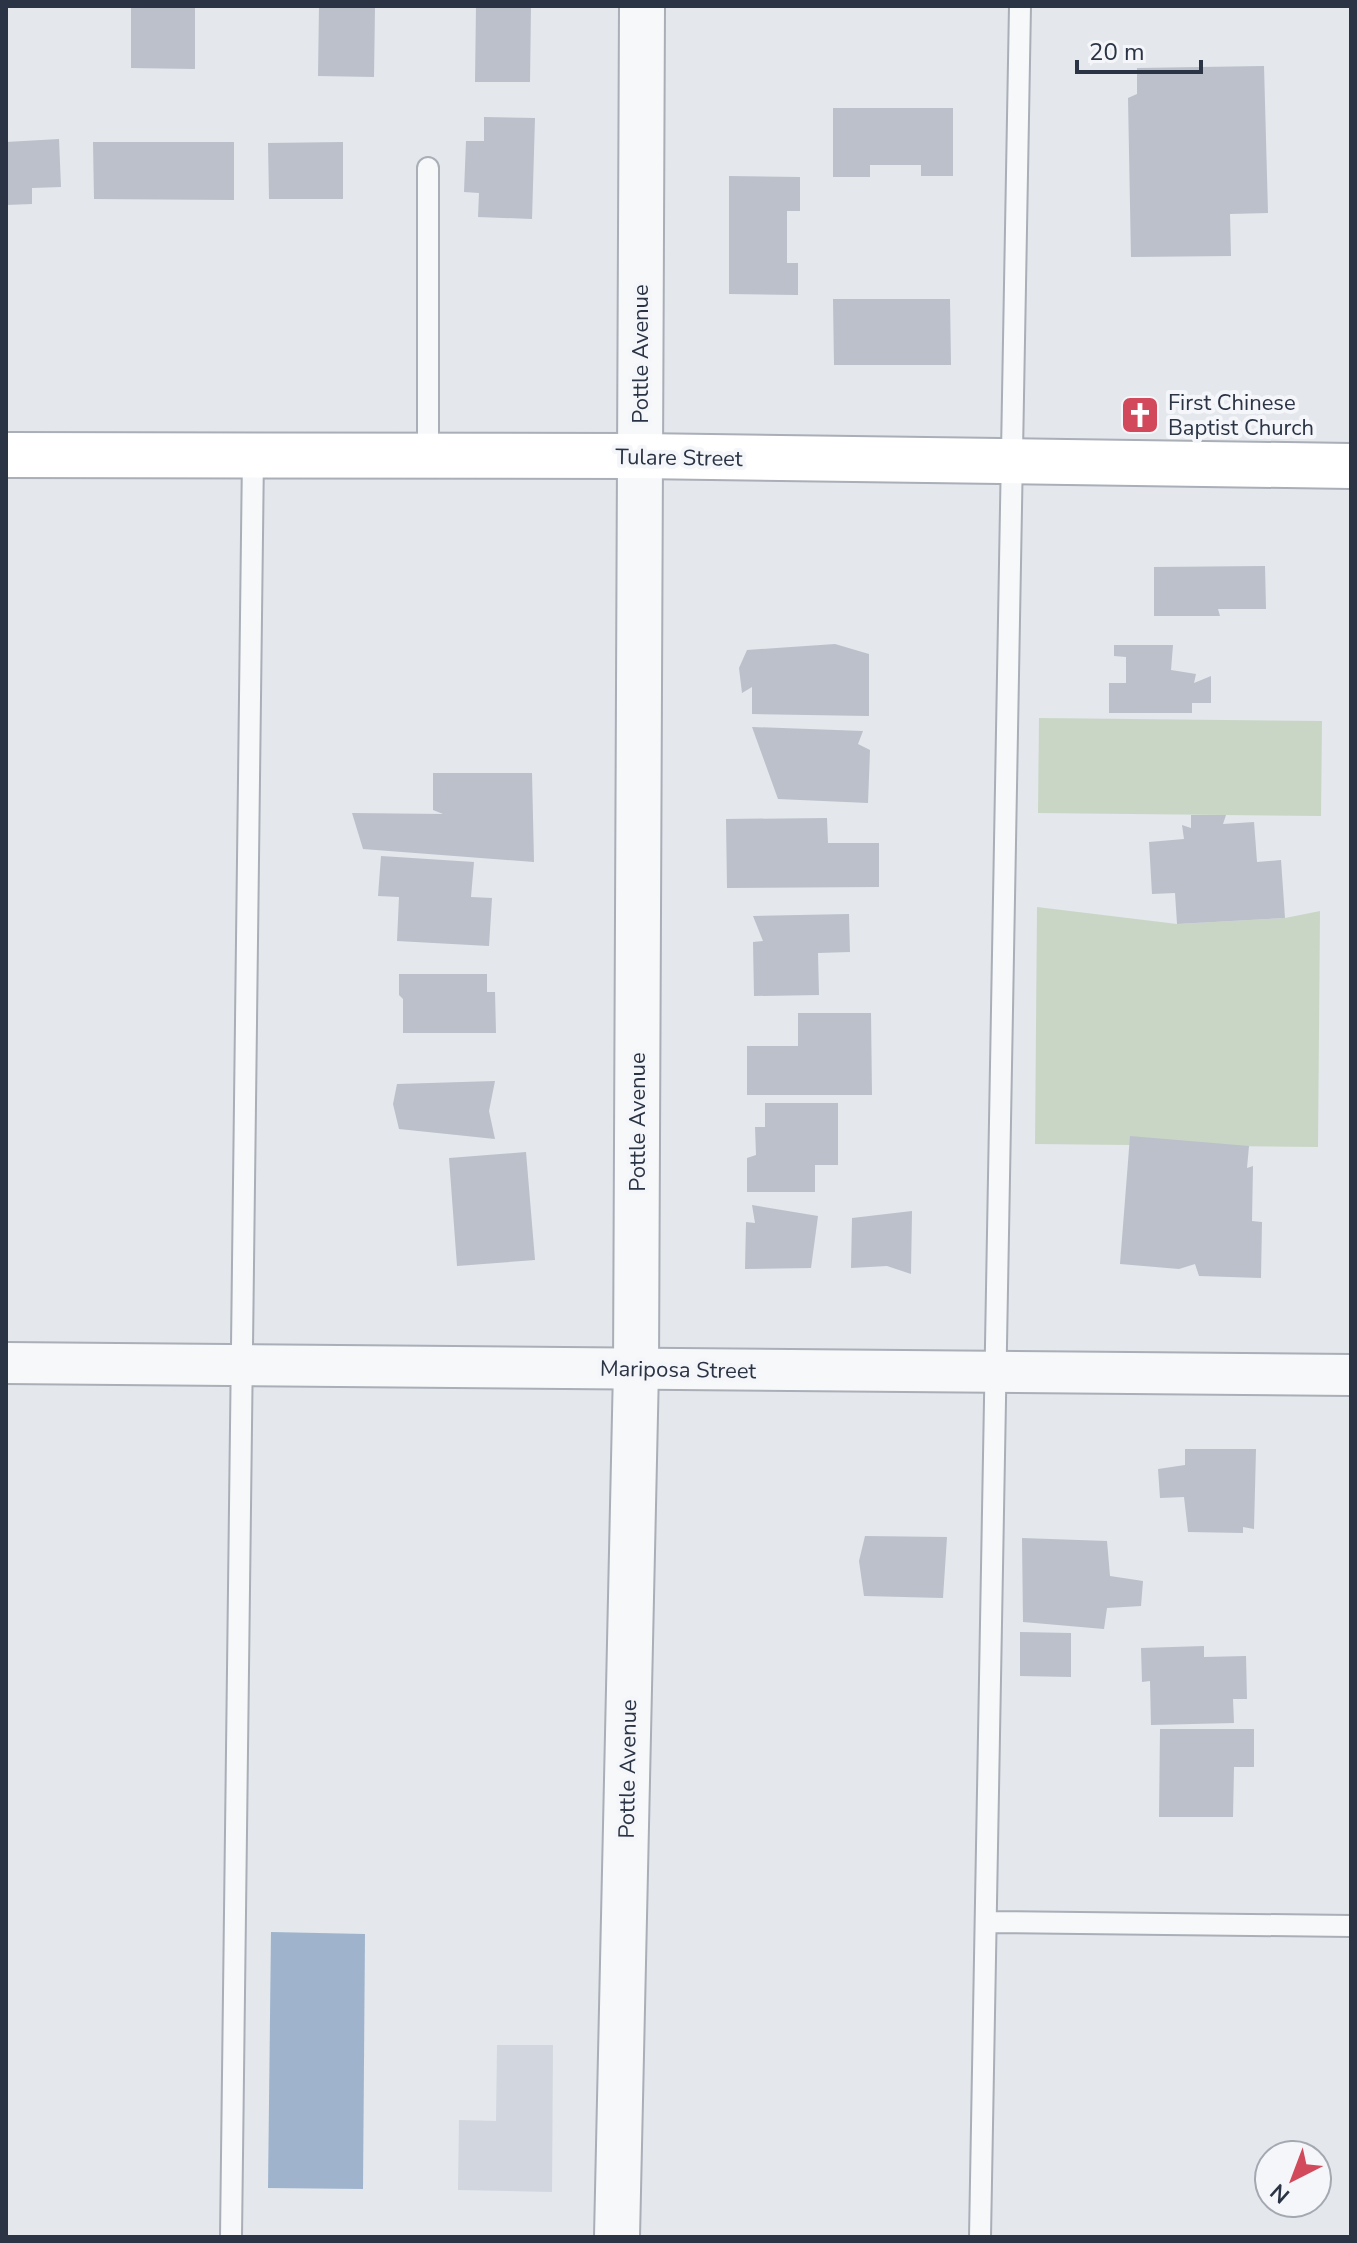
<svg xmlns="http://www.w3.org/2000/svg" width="1357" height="2243" viewBox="0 0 1357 2243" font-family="'Nunito Sans',sans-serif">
<rect width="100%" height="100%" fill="#e4e7ec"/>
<path fill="#d2d6de" d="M497,2045H553L552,2192L458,2190L459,2120L496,2121Z"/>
<path fill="#c9d6c5" d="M1039,718L1322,721L1321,816L1038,813Z
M1037,907L1177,924L1285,918L1320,911L1318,1147L1035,1144Z"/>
<path fill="#9fb4cc" d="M271,1932L365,1934L363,2189L268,2188Z"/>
<path fill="#bbc0ca" d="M131,6H195V69L131,68Z
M319,6L375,7L374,77L318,76Z
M476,6H531L530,82H475Z
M1264,66L1268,213L1230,214L1231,256L1131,257L1128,98L1137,94V68Z
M833,108H953V176H921V165H870V177H833Z
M484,117L535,118L532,219L478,217L479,193L464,192L466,141H484Z
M59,139L61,187L32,188V204L6,205V142Z
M93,142H234V200L94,199Z
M343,142V199H269L268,143Z
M729,176L800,177V211H787V263H798V295L729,294Z
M833,299H950L951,365H834Z
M1265,566L1266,609H1218L1220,616H1154V567Z
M835,644L869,654V716L752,714V687L742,693L739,668L747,650Z
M1114,645H1173L1171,670L1196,674L1194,683L1211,676V703H1192V713H1109V683H1126V657L1114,656Z
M752,727L863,731L858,744L870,750L868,803L778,799Z
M433,773H532L534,862L363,849L352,813L443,814L433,810Z
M1191,815H1226L1223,824L1254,822L1257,862L1281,860L1285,918L1177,924L1175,893L1152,894L1149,842L1184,839L1182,825L1191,828Z
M827,818L828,843H879V887L727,888L726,819Z
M381,856L474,862L471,897L492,898L489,946L397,941L399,897L378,896Z
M849,914L850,952L818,953L819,995L754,996L753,942L763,941L753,916Z
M399,974H487V992H495L496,1033H403V999L399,995Z
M798,1013H871L872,1095H747V1046H798Z
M495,1081L489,1111L495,1139L399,1129L393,1104L397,1084Z
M765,1103H838V1165H815V1192H747V1158L756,1155L755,1127H765Z
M1130,1136L1249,1146L1247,1168L1253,1166L1252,1221L1262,1222L1261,1278L1199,1276L1195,1264L1179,1269L1120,1264Z
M526,1152L535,1260L457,1266L449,1158Z
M752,1205L818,1216L811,1268L745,1269L746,1222L755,1223Z
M912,1211L911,1274L887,1266L851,1268L852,1218Z
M1185,1449H1256L1254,1529L1243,1527V1533L1188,1532L1184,1497L1160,1498L1158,1469L1185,1465Z
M865,1536L947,1537L943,1598L864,1596L859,1561Z
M1022,1538L1107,1541L1110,1576L1143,1581L1141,1606L1107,1608L1104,1629L1023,1622Z
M1020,1632L1071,1633V1677L1020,1676Z
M1204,1646V1657L1246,1656L1247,1699H1233L1234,1723L1151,1725L1150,1681L1142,1682L1141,1648Z
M1160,1729H1254V1767H1234L1233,1817H1159Z"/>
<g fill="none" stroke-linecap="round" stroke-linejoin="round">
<g stroke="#a9aeb7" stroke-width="24">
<path id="service" d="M428,168V455
M986,1922L1351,1926
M231,2237L253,455
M980,2237L1020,6"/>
</g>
<g stroke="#a9aeb7" stroke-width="44">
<path id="minor" d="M6,1363L1351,1375"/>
</g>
<g stroke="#a9aeb7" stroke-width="48">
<path id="tertiary" d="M617,2237L636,1369L642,6"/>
</g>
<g stroke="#a9aeb7" stroke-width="48">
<path id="secondary" d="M6,455L640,456L1351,466"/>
</g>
<use href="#service" stroke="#f7f8fa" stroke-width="20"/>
<use href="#minor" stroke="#f7f8fa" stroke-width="40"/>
<use href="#tertiary" stroke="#f7f8fa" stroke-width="44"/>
<use href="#secondary" stroke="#fff" stroke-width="44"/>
</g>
<defs>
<g id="church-square" transform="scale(2)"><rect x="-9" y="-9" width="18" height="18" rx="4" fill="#d1495b" stroke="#f4f6f9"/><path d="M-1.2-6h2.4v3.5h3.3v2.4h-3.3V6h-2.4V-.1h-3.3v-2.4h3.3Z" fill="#fff"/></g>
</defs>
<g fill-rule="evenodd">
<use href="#church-square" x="1140" y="415"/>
</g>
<g text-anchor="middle" stroke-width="8" stroke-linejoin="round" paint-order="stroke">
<g font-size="22" fill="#2b3445" stroke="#f4f6f9">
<text transform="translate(640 354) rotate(-90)" y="8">Pottle Avenue</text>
<text transform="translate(679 457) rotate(1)" y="8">Tulare Street</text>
<text transform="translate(637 1122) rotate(-90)" y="8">Pottle Avenue</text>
<text transform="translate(678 1369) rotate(1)" y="8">Mariposa Street</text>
<text transform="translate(627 1769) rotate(-89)" y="8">Pottle Avenue</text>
</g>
<g font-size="22" fill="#2b3445" stroke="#f4f6f9" text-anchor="start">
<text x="1168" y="410">First Chinese<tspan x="1168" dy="25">Baptist Church</tspan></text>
</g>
</g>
<rect width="1357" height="2243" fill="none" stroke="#2b3445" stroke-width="16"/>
<g transform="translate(1293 2179) rotate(222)"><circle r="38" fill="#f4f6f9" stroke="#a4a8b1" stroke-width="2"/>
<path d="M0-6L14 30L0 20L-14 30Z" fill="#d1495b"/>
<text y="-12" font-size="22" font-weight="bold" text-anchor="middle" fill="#2b3445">N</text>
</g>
<path d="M1077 60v12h124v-12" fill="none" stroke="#2b3445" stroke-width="4"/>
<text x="1089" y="60" font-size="24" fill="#2b3445" stroke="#f4f6f9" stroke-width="6" paint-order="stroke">20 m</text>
</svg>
